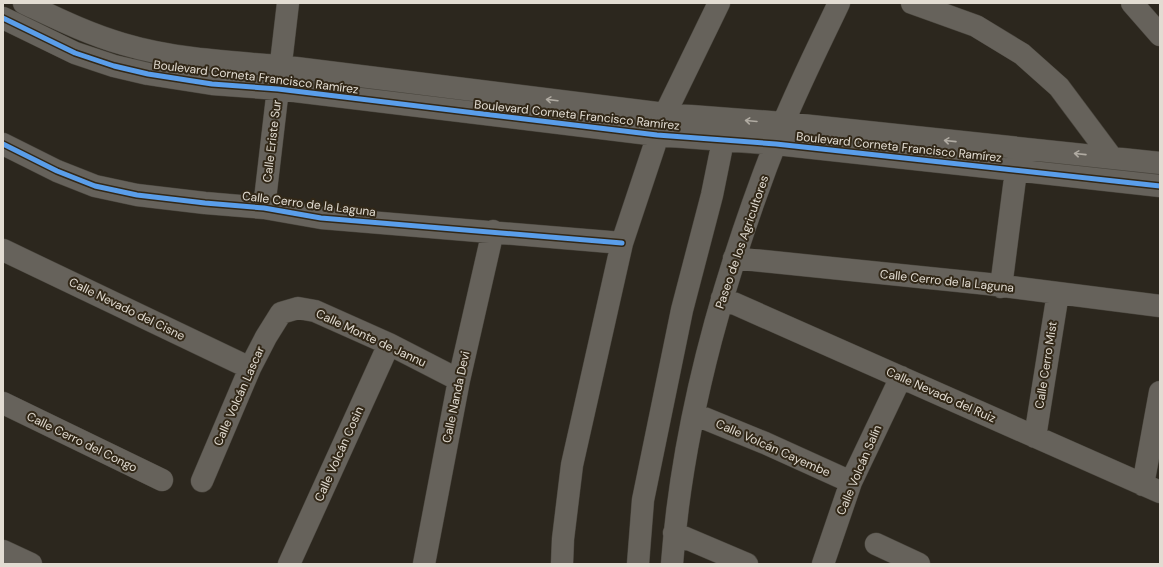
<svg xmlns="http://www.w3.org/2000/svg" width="1163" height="567" viewBox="0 0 1163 567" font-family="'DM Sans',sans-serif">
<rect width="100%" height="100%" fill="#2c271e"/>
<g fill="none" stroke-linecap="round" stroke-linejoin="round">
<g stroke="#49453d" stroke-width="23">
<path id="minor" d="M24,3C56,18 88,34 123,44C173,59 228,62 280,66L665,114L783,123L1160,163
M912,3L976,26L1022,54L1059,87L1112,158
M1132,3L1160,35
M3,18L75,53L114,66L148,74L212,84L278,89L657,135L776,144L1160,186
M3,144L57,171L95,186L137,195L205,203L264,208L321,218L622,243
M264,208L288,3
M3,250L250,368
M734,258L988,284L1160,306
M1001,287L1018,155
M722,298L1160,492
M3,403L162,480
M694,414L765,443L851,482
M1035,437L1058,293
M202,481L250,368L266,337L281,313L298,308L315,311L389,344L459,380
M1143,485L1160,392
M674,533L747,564
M876,544L919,564
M3,551L31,564
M289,564L389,344
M424,564L459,380L493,231
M562,564L563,539L572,465L622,243L665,114L719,3
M638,564L643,500L682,310L712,195L726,126
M672,564C683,416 728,261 783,124C800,83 820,43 839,3
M823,564L851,482L901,377"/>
</g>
<use href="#minor" stroke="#66625b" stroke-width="22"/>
<g stroke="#322818" stroke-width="8">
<path id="cycleway" d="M3,18L75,53L114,66L148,74L212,84L278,89L657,135L776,144L1160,186
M3,144L57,171L95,186L137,195L205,203L264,208L321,218L622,243"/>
</g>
<use href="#cycleway" stroke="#5a9eea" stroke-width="5"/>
</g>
<defs><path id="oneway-shaft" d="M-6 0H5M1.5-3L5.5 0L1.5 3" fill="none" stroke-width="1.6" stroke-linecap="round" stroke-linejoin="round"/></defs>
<g stroke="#b0aba2">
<use href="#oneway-shaft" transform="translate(552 100) rotate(-173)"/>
<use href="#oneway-shaft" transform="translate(751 121) rotate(-175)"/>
<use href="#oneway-shaft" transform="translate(950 141) rotate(-174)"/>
<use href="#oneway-shaft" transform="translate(1080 154) rotate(-174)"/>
</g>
<g text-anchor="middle" stroke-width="4" stroke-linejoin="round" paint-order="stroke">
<g font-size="12" fill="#e2dcd2" stroke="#322818">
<text transform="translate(256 77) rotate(7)" y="4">Boulevard Corneta Francisco Ramírez</text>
<text transform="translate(577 115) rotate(6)" y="4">Boulevard Corneta Francisco Ramírez</text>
<text transform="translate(272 141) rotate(-83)" y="4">Calle Eriste Sur</text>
<text transform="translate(899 147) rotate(6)" y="4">Boulevard Corneta Francisco Ramírez</text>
<text transform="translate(309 204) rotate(7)" y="4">Calle Cerro de la Laguna</text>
<text transform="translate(742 242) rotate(-71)" y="4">Paseo de los Agricultores</text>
<text transform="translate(947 281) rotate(6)" y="4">Calle Cerro de la Laguna</text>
<text transform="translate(127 309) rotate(26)" y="4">Calle Nevado del Cisne</text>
<text transform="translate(371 338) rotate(25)" y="4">Calle Monte de Jannu</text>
<text transform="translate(1046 365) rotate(-81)" y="4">Calle Cerro Mist</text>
<text transform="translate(941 395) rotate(24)" y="4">Calle Nevado del Ruiz</text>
<text transform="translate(239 396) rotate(-66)" y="4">Calle Volcán Lascar</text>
<text transform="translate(456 397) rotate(-78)" y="4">Calle Nanda Devi</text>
<text transform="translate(82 442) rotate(26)" y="4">Calle Cerro del Congo</text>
<text transform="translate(773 448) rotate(24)" y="4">Calle Volcán Cayembe</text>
<text transform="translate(339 454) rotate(-66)" y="4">Calle Volcán Cosin</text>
<text transform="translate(859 470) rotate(-67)" y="4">Calle Volcán Salín</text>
</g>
</g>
<rect width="1163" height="567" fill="none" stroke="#e2dcd2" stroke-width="8"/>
</svg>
